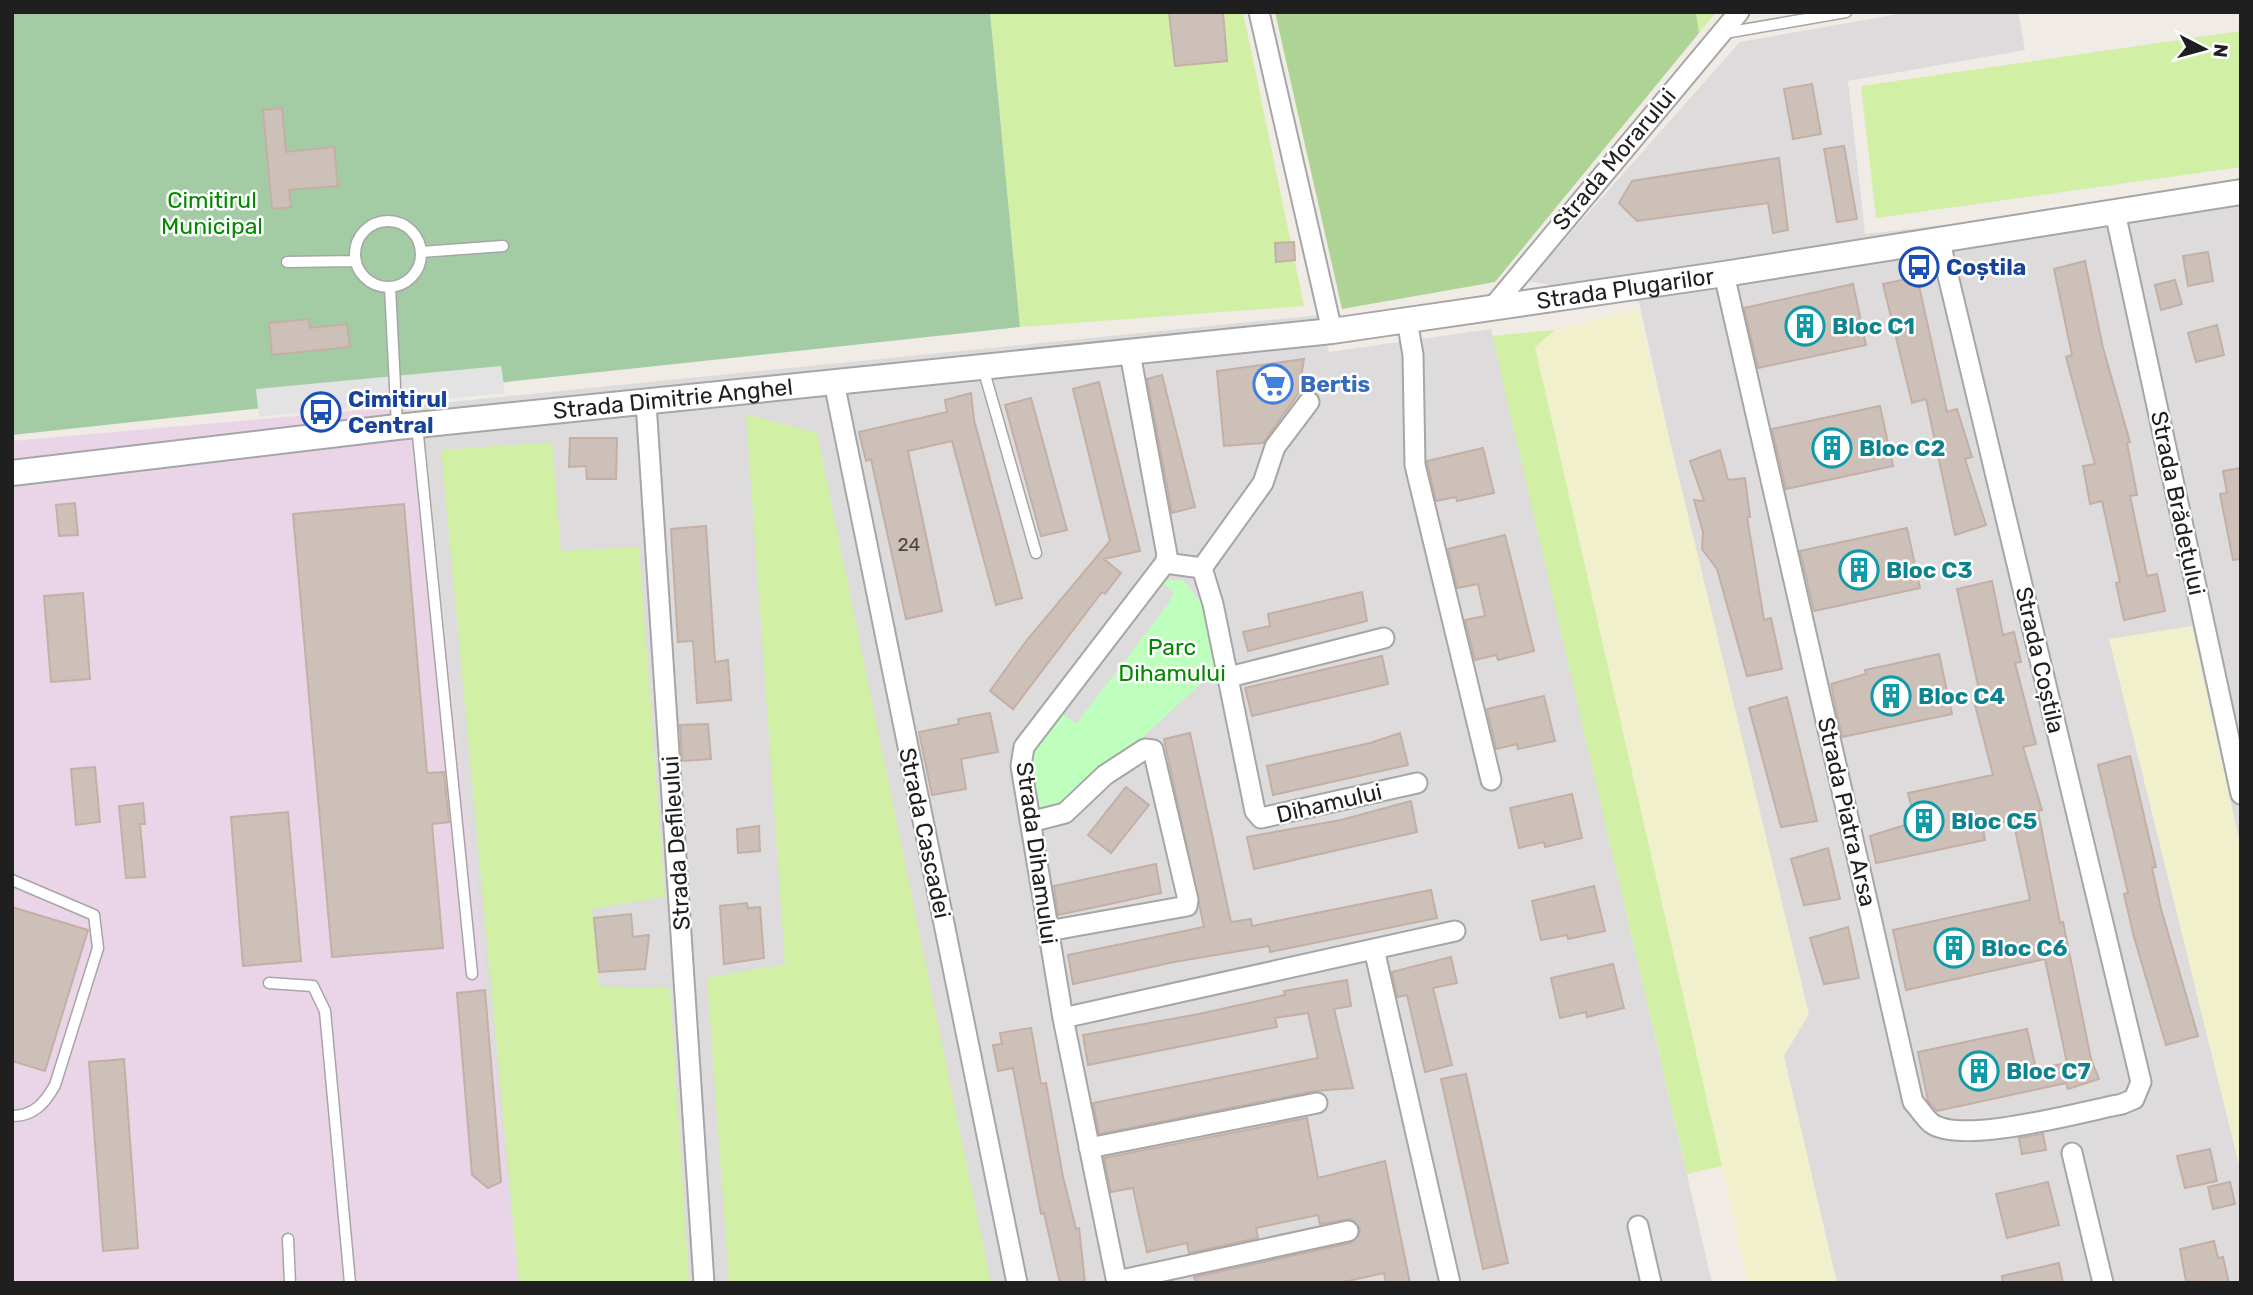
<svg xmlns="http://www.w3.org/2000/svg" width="2253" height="1295" viewBox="0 0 2253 1295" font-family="Rubik,sans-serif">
<rect width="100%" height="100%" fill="#f0ebe4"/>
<path fill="#dddbdc" d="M1910,12H2018L2025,50L1848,81L1865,234L2241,192V1283H1824L1772,1055L1797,1015L1639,302L1528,281L1740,42Z
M1320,315L1329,352L1491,329L1712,1283H518L420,405Z"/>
<path fill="#ead5e8" d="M420,405L518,1283H12V441Z"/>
<path fill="#f1f0cd" d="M1638,309L1809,1014L1784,1056L1837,1283H1748L1535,347L1555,330Z
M2192,626L2241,848V1173L2109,639Z"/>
<path fill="#d1efa5" d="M990,12H1243L1304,306L1020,327Z
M1696,12H1716L1699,33Z
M2241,31V167L1876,218L1861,86Z
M1555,330L1535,347L1722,1166L1687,1174L1492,336Z
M746,414L817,433L991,1283H729L707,978L785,964Z
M552,442L561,551L639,547L665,897L592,909L599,986L670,988L689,1283H519L441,450Z"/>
<path fill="#aed495" d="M1275,12H1696L1699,33L1495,282L1342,309Z"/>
<path fill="#a3cca5" d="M12,12H990L1020,327L12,435Z"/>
<path fill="#beffbd" d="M1183,580L1202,604L1211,622L1207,635L1215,670L1080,796L1042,816L1029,751L1061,712L1076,724L1169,603L1174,592L1160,581Z"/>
<path fill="#e3e3e3" d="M501,366L505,393L259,417L256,389Z"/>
<path fill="#cdc0b9" stroke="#c4afa5" stroke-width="2" d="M1169,12H1223L1227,61L1175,66Z
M1812,84L1821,134L1793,139L1784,89Z
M282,108L286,152L334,147L338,186L289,190L291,207L272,209L263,110Z
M1844,146L1857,219L1837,222L1824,149Z
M1779,158L1788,230L1773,233L1768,203L1637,221L1619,203L1632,181Z
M1294,242L1295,260L1276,262L1275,243Z
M2208,252L2213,281L2188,286L2183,256Z
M2085,261L2103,348L2130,442L2127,443L2137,495L2130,496L2147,576L2157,574L2165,611L2124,620L2116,583L2120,582L2102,501L2090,504L2083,466L2095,464L2066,357L2072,355L2054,269Z
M1917,277L1947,412L1957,409L1972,457L1965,459L1986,525L1955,535L1926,399L1912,403L1883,284Z
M2175,280L2182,304L2161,310L2155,285Z
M1853,284L1866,345L1758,368L1744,308Z
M309,319L310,328L347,324L350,347L272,355L269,323Z
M2217,325L2224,355L2196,362L2188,333Z
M1304,359L1298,394L1263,443L1224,446L1217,371Z
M1162,375L1195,507L1172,513L1147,379Z
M1099,382L1140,551L1104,559L1121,573L1105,594L1102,592L1013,709L990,691L1027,640L1110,541L1073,389Z
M971,393L974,420L1022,598L996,605L952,441L908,451L942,611L906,619L871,459L866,461L859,432L947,412L945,400Z
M1031,398L1067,530L1041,536L1005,405Z
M1880,406L1893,466L1786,489L1772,429Z
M570,438H617L616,479H587L586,466L569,467Z
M1483,448L1494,493L1457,501L1456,497L1436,501L1427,461Z
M1720,450L1728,480L1745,478L1750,517H1747L1764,620L1771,618L1782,669L1747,676L1717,569L1702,549L1703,532L1694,500L1704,501L1690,461Z
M2241,468V559L2233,560L2220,494L2227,493L2223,471Z
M75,503L78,535L59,536L56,505Z
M404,504L427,773L444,772L449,822L432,824L443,948L332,957L293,514Z
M706,526L715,662L728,660L731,700L697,703L693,641L678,642L671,529Z
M1907,528L1920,588L1814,611L1800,551Z
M1505,535L1534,651L1498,660L1496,655L1475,660L1465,620L1485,616L1478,584L1457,588L1448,549Z
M1992,581L2003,635L2014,632L2021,662L2015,663L2036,744L2023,747L2042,810L2038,811L2060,923L2063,922L2091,1059L2099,1079L2068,1089L2066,1083L1937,1111L1928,1101L1918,1052L2027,1029L2036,1069L2067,1063L2045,959L1906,990L1893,930L2030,900L2013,819L1983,828L1985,840L1876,863L1870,836L1915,822L1908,793L1993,775L1974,701L1981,699L1957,589Z
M1362,592L1367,621L1248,651L1243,632L1270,626L1268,614Z
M83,593L90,679L51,682L44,596Z
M1939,654L1952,714L1842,737L1831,684L1866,674L1865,670Z
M1382,656L1388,684L1252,716L1245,688Z
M1544,696L1555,741L1518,749L1517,744L1496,749L1487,709Z
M1787,697L1817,821L1781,827L1749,708Z
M990,713L998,752L961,759L966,789L932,795L919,732L959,724L958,719Z
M708,724L711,759L682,761L680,725Z
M1190,733L1231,922L1251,919L1252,926L1431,890L1437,918L1270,952L1269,946L1174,962L1073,984L1068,955L1204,927L1164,739Z
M1400,733L1408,765L1273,795L1267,766L1370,743Z
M2130,756L2156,867L2152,868L2161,909L2198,1036L2166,1045L2134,937L2124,894L2128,893L2098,765Z
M95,767L100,822L76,825L71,769Z
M1126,787L1149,805L1111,853L1088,835Z
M1572,794L1582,838L1545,847L1544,842L1519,848L1510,808Z
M1411,801L1417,832L1254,869L1247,837L1341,820Z
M143,803L145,824H140L145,877L126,878L119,806Z
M288,812L301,961L243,966L231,817Z
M759,826L760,851L738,853L737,829Z
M1828,848L1840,899L1804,905L1791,859Z
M1156,864L1161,893L1058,915L1054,886Z
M1594,886L1605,931L1568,939L1567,935L1541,940L1532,901Z
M747,903L748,908L760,907L764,958L724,964L720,906Z
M12,907L88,930L45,1071L12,1061Z
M631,914L633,937L649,935L645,969L599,972L594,918Z
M1848,927L1859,978L1824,984L1810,938Z
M1451,957L1457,983L1433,988L1452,1065L1425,1072L1407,995L1397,997L1392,972Z
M1613,964L1624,1008L1587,1017L1586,1012L1560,1018L1551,978Z
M1347,980L1351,1006L1334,1009L1353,1088L1315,1091L1099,1134L1093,1103L1318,1058L1308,1013L1275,1018L1277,1027L1088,1065L1083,1035L1199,1014L1285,995L1284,991Z
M485,990L501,1182L488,1188L472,1175L457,993Z
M1031,1028L1041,1084L1046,1083L1063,1177L1076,1229L1079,1228L1085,1283H1060L1044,1213L1041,1214L1013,1068L998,1071L993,1045L1002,1044L1000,1033Z
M124,1059L138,1248L103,1251L89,1062Z
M1466,1074L1508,1263L1483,1269L1441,1079Z
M1307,1118L1318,1178L1385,1161L1410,1283H1386L1384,1273L1339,1283H1196L1194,1277L1351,1243L1359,1235L1360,1228L1351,1219L1320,1224L1318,1215L1256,1228L1258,1238L1189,1253L1187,1243L1147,1252L1133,1188L1111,1192L1104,1158Z
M2043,1134L2046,1150L2022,1154L2019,1138Z
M2210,1149L2217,1181L2185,1188L2177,1156Z
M2048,1182L2059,1225L2007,1238L1996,1194Z
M2230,1182L2235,1204L2213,1209L2208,1187Z
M2214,1241L2218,1258L2223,1257L2229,1283L2186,1281L2180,1249Z
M2059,1263L2063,1283H2003L2002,1276Z"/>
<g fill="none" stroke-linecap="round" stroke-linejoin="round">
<g stroke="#a6a6a6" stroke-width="13">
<path id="service" d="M1725,33L1846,12
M355 254a33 33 0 1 1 66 0a33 33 0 1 1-66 0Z
M421,252L503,246
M287,262L356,261
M390,287L397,426
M983,368L1036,553
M417,425L472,974
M12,880L94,915L98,948L55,1085C45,1103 34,1116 12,1116
M269,983L313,986L325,1011L350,1283
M288,1239L290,1283"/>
</g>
<g stroke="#a6a6a6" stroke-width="23">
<path id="minor" d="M1259,12L1332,331
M2115,212L2241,794
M1724,274L1913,1102C1919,1108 1924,1117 1931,1123C1961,1146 2084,1111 2122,1104L2134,1099L2141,1082L1939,238
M1492,308L1739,12
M1407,320L1413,355L1415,465L1491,780
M834,382L1017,1283
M646,403L704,1283
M1165,563L1202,568L1263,483L1275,447L1309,402
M1202,568L1213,604L1255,811L1261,818L1417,783
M1229,677L1384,638
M1030,822L1065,813L1105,775L1145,749L1153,750L1188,900L1187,906L1048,931
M1374,949L1450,1283
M1063,1018L1455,931
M1089,1148L1317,1103
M2072,1153L2103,1283
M1638,1226L1651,1283
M1117,1281L1348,1231
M1117,1283L1063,1018L1021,766L1024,747L1165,563L1167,555L1130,353"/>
</g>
<g stroke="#a6a6a6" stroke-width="28">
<g id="tertiary">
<path id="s1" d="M12,473L397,427L1332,331L1724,274L2241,192"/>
</g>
</g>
<use href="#service" stroke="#fff" stroke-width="10"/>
<use href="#minor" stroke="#fff" stroke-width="19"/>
<use href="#tertiary" stroke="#fff" stroke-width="24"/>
</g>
<defs>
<g id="bus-ring" transform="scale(2.0125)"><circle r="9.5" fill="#fff" stroke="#1a4fb4" stroke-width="1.5"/><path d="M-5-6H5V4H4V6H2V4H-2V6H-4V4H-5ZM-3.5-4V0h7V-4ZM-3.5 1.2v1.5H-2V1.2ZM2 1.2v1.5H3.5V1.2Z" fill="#1a4fb4"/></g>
<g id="building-ring" transform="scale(2.0125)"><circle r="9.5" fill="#fff" stroke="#0f9aa8" stroke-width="1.5"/><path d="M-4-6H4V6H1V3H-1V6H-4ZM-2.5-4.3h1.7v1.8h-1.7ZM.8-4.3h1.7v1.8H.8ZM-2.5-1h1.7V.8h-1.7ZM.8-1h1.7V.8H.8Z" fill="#0f9aa8"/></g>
<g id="supermarket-ring" transform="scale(2.0125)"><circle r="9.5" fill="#fff" stroke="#3f7fe0" stroke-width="1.5"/><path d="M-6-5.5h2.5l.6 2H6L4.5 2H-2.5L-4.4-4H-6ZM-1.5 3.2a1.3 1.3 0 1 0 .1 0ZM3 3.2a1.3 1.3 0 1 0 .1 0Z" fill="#3f7fe0"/></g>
</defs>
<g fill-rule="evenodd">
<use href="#bus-ring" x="1919" y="267"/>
<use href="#building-ring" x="1805" y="326"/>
<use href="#supermarket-ring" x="1273" y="384"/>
<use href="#bus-ring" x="321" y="412"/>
<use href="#building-ring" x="1832" y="448"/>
<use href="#building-ring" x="1859" y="570"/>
<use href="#building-ring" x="1891" y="696"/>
<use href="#building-ring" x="1924" y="821"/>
<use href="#building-ring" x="1954" y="948"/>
<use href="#building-ring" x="1979" y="1071"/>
</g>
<g text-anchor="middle" stroke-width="5" stroke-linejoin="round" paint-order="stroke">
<g font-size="19" fill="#4a4746">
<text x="909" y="551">24</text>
</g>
<g font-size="23" fill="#1f1f1f" stroke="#fff">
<text transform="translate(1614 159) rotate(-50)" y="8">Strada Morarului</text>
<text dy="8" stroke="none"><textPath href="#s1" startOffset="1624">Strada Plugarilor</textPath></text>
<text dy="8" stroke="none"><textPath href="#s1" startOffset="665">Strada Dimitrie Anghel</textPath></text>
<text transform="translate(2178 503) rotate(78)" y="8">Strada Brădețului</text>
<text transform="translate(2040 660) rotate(77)" y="8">Strada Coștila</text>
<text transform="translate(1329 803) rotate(-13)" y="8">Dihamului</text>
<text transform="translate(1847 812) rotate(77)" y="8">Strada Piatra Arsa</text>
<text transform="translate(925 833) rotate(78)" y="8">Strada Cascadei</text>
<text transform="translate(676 843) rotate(-94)" y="8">Strada Defileului</text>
<text transform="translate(1037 853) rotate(82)" y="8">Strada Dihamului</text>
</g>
<g font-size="23" fill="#048801" stroke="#fff">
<text x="212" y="208">Cimitirul<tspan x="212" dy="26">Municipal</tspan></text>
<text x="1172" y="655">Parc<tspan x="1172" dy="26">Dihamului</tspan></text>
</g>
<g font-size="23" font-weight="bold" fill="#164399" stroke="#fff" text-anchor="start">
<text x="1946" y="275">Coștila</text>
<text x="348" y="407">Cimitirul<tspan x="348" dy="26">Central</tspan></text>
</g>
<g font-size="23" font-weight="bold" fill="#0d838f" stroke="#fff" text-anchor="start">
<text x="1832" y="334">Bloc C1</text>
<text x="1859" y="456">Bloc C2</text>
<text x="1886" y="578">Bloc C3</text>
<text x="1918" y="704">Bloc C4</text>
<text x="1951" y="829">Bloc C5</text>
<text x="1981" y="956">Bloc C6</text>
<text x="2006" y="1079">Bloc C7</text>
</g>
<g font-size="23" font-weight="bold" fill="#366cbe" stroke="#fff" text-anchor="start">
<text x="1300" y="392">Bertis</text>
</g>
</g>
<rect width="2253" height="1295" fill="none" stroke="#1f1f1f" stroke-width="28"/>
<g transform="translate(2204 49) rotate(96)" stroke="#ffffff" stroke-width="5" paint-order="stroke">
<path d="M0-5L12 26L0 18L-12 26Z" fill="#1f1f1f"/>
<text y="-10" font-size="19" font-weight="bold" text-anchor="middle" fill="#1f1f1f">N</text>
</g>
</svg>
